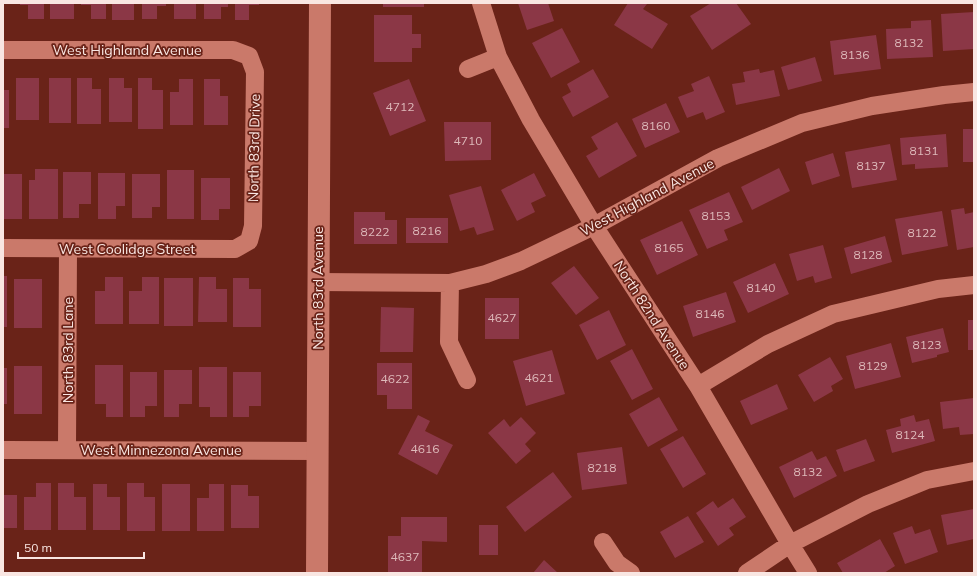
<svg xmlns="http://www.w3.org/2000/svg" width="977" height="576" viewBox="0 0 977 576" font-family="Mulish,sans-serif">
<rect width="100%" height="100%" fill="#6a2318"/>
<path fill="#8b3746" d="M20,3H44V19H28V5H20Z
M50,3H74V19H50Z
M81,3H106V19H91V5H81Z
M112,3H134V20H112Z
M142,3H166V6H157V19H142Z
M174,3H196V19H174Z
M204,3H228V7H221V19H204Z
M235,3H259V5H249V20H235Z
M383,3H424V7H383Z
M518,3H548L554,21L527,30Z
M628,3H646L647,4L643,9L668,24L652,49L614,25Z
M711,3H736L751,24L712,50L690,16Z
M974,12V49L943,51L941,14Z
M374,15H412V34H421V48H412V62H374Z
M931,20L933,57L887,59L886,29L911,28V21Z
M562,28L580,62L551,78L532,43Z
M876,35L881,69L834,75L830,41Z
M815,57L822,81L788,90L781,67Z
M593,69L609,97L573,117L562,97L571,92L567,84Z
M759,69L760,73L774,70L780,96L736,105L732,84L745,82L743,72Z
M709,76L725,112L706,120L703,112L687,118L678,97L694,91L691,84Z
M16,78H39V120H16Z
M49,78H71V123H49Z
M77,78H92V89H101V124H77Z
M109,78H124V88H132V122H109Z
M138,78H152V90H163V129H138Z
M179,79H193V125H170V92H179Z
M204,79H220V96H228V125H204Z
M409,79L426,121L390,136L373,93Z
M3,90H9V128H3Z
M666,103L680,132L645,148L632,119Z
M444,122H491V160L445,161Z
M617,122L637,156L599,178L586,156L598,149L591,137Z
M963,129H974V162H963Z
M946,134L948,167L915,169V164L902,165L900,138Z
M890,144L897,180L852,188L845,152Z
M833,153L840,176L812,185L805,162Z
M779,168L790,191L752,210L741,187Z
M35,169H58V219H29V180H35Z
M167,170H194V219H167Z
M63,172H91V204H79V218H63Z
M98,173H125V206H116V219H98Z
M534,173L546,196L531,203L535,212L517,221L501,190Z
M3,174H22V219H4Z
M132,174H160V207H152V218H132Z
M201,178H230V209H219V220H201Z
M481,186L494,230L477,235L474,227L460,231L449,195Z
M729,192L743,222L724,230L728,240L707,249L689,210Z
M964,208L965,214L974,212V247L957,250L951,210Z
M942,211L948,246L902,255L895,219Z
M354,212H385V220H397V244H354Z
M406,218H448V243H406Z
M682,221L698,255L657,275L640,240Z
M885,236L892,262L851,274L844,248Z
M823,245L832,278L815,283L813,276L797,281L789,254Z
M775,263L789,294L748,313L733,282Z
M574,266L599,298L576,315L551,283Z
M3,276H7V327H3Z
M105,277H123V324H95V291H105Z
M142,277H159V324H129V291H142Z
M199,277H216V289H227V322H198Z
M164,278H193V326H164Z
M233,278H249V289H261V327H233Z
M14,279H42V328H14Z
M726,292L736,322L693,337L683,306Z
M485,298H519V339H485Z
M381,307L414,308L413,352H380Z
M609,310L626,345L597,360L579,325Z
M968,320H974V350H968Z
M943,328L949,352L937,355V357L912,363L906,337Z
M891,343L901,377L855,389L846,356Z
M632,349L653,389L632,400L610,361Z
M552,350L565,394L526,406L513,361Z
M830,357L843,379L831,386L833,391L814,402L798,375Z
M377,363H412V409H387V395H377Z
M95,365H123V417H106V404H95Z
M14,366H42V414H14Z
M199,367H227V417H210V407H199Z
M3,368H7V404H3Z
M164,370H192V404H179V417H164Z
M130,372H157V406H145V417H130Z
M233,372H261V406H249V417H233Z
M777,384L788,409L751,425L740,401Z
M659,397L678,430L648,447L629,414Z
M974,398V434L960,435L959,427L943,429L940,402Z
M418,415L430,421L425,431L453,445L437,475L398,454Z
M914,415L916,422L929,419L935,441L892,453L886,430L901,426L900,419Z
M521,417L536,433L525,444L531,451L516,464L488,433L504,419L510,427Z
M683,436L706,474L683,488L660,449Z
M866,439L875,461L844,472L836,450Z
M622,447L627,484L582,490L577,453Z
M812,451L817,460L826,456L837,476L794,498L779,467Z
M553,472L572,497L525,532L506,507Z
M36,483H51V530H24V497H36Z
M58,483H74V497H86V530H58Z
M127,483H144V497H155V531H127Z
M93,484H107V497H120V530H93Z
M162,484H190V531H162Z
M209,484H224V531H197V498H209Z
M231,485H248V496H259V528H231Z
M3,495H17V528H3Z
M733,498L746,517L729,528L734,535L718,546L696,513L713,501L718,508Z
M974,509V539L947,545L941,515Z
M688,516L704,542L675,558L660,532Z
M401,517H447V542L422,541V573H388V536H401Z
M479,525H498V555H479Z
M912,526L915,534L930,529L938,552L905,564L893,533Z
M880,539L895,566L884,573H843L837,563Z
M544,560L558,573H533Z"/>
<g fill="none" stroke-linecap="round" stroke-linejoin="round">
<path stroke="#ca796a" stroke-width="18" d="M481,3L498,57L531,120L594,226L698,386L790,544L808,573
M3,50H233L249,56L255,72L253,226L249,241L235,249L3,248
M468,69L498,57
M318,282L450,283L486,274L521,261L594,226L718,158L802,123L872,106L944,95L974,92
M450,283L449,342L467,380
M698,386L768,344L833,314L938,289L974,285
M3,450L318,451
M67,450L68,249
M603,542L617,563L631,573
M747,573L790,544L868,504L927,480L974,471"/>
<path stroke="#ca796a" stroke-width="22" d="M317,573L320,3"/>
</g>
<g text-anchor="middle" stroke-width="3.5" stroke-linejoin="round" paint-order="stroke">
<g font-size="12" fill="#debabb">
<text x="909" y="47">8132</text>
<text x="855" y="59">8136</text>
<text x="400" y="111">4712</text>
<text x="656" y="130">8160</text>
<text x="468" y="145">4710</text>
<text x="924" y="155">8131</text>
<text x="871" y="170">8137</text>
<text x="716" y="220">8153</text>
<text x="427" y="235">8216</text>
<text x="375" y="236">8222</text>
<text x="922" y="237">8122</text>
<text x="669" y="252">8165</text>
<text x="868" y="259">8128</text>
<text x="761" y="292">8140</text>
<text x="710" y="318">8146</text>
<text x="502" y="322">4627</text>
<text x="927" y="349">8123</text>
<text x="873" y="370">8129</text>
<text x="539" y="382">4621</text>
<text x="395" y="383">4622</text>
<text x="910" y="439">8124</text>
<text x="425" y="453">4616</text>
<text x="602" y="472">8218</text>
<text x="808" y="476">8132</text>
<text x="405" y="561">4637</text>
</g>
<g font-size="14" fill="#f9e6e2" stroke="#6a2318">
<text x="127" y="55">West Highland Avenue</text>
<text transform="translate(254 148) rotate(-89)" y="5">North 83rd Drive</text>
<text transform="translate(647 197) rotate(-28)" y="5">West Highland Avenue</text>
<text x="127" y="254">West Coolidge Street</text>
<text transform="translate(318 288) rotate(-90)" y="5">North 83rd Avenue</text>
<text transform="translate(652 315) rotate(57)" y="5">North 82nd Avenue</text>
<text transform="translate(68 350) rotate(-90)" y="5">North 83rd Lane</text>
<text x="161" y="455">West Minnezona Avenue</text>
</g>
</g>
<rect width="977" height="576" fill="none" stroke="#f9e6e2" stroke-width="8"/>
<path d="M18 552v6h126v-6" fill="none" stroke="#f9e6e2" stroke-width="2"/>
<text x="24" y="552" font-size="12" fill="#f9e6e2" stroke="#6a2318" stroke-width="3" paint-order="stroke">50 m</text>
</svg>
